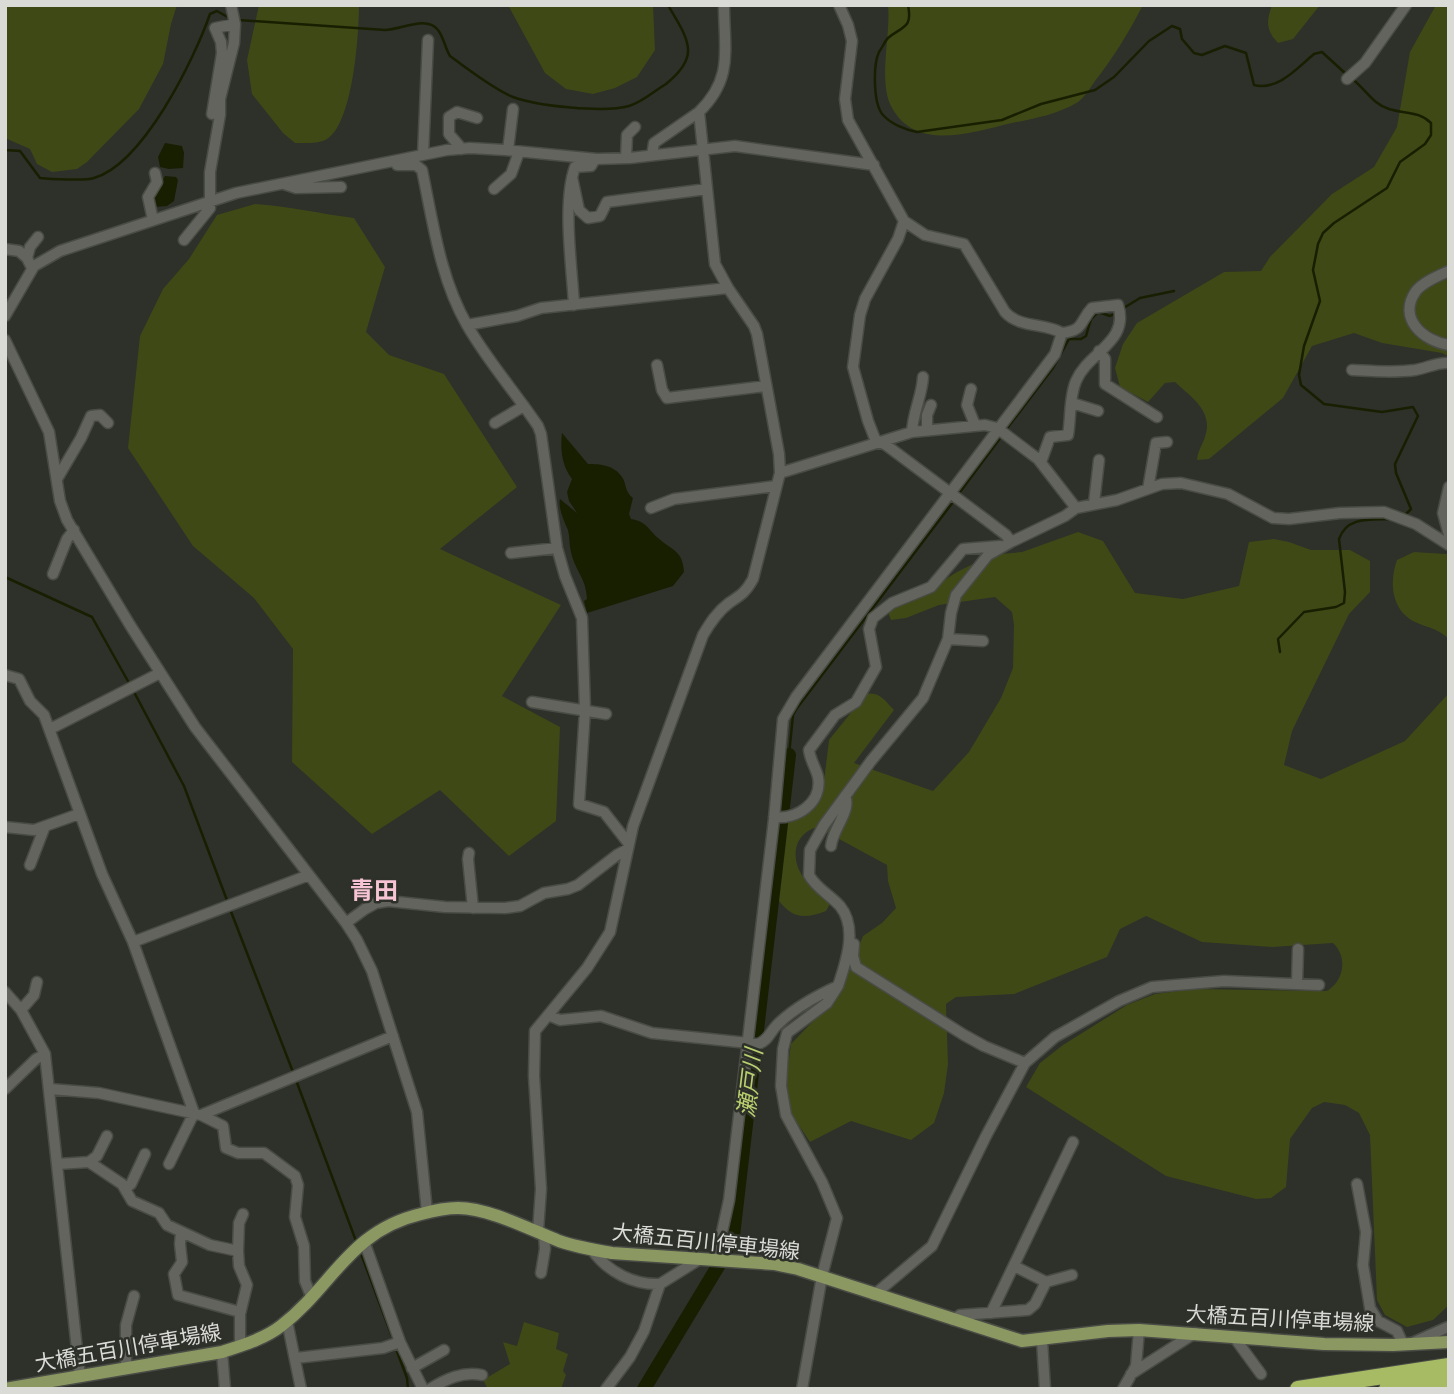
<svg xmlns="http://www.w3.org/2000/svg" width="1454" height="1394" viewBox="0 0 1454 1394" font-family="Barlow,'Noto Sans JP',sans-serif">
<rect width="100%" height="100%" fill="#2e302a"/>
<path fill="#3e4916" d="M5,5H177L171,24L163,64L139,109L87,162L77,169L52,172L37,164L30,149L5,138Z
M259,5H359C359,35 353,123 327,139C319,144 305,143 295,143L283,133L252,94L247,60Z
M508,5H653L655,50L637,77L615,88L593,94L566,89L545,73Z
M888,5H1143C1129,32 1114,57 1095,81C1090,88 1084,98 1078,102C1059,114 1033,119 1012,123C973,132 915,153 891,106C878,80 891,35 888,5Z
M1272,5H1320L1293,39L1278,43C1266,30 1266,22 1272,5Z
M1436,5H1449V357L1442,353L1382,343L1354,333L1312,346L1283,398L1209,459L1197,460C1198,449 1204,443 1206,433C1212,410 1190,396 1175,382L1165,383L1148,402L1120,387L1115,368L1123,344L1137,323L1224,272L1261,271L1270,257L1332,194L1374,167L1397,127L1410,52Z
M255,204C288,206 321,214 354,218L385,267L366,332L389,355L444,374L517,487L440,549L561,605L502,696L560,727L556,821L509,856L440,790L372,834L292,762L293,649L254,598L193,546L128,448L140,336L163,289L189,259L217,215Z
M1078,532L1103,541L1135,593L1183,599L1239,586L1249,542L1274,539L1289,542L1311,550H1350L1370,561V592L1349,614L1292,731L1284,765L1321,779L1405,741L1449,693V1305L1433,1320L1407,1327L1385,1315L1377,1300L1370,1135L1359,1113L1345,1105L1324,1102L1312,1108L1290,1139L1286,1187L1271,1198L1256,1199L1166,1176L1026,1087L1040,1063L1063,1045L1127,1005L1155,994L1194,989L1327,991C1344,981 1348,957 1333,943L1272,947L1202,942L1146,916L1120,929L1107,957L1014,994L956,997L946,1004L948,1064L944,1093L934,1123L911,1140L851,1121L810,1142L791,1114L785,1087L791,1044L841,992L863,936L882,923L896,908L888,881L887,865L817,827C788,836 791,868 811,886C816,891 824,895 829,900L830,904L826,911C803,920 791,918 777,898L786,824L808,814L822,798L829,740L866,694C880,691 885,701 894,710L854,763L933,791L969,752L1001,698L1013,668L1014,625L1012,612L995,597L939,605L906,618L891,620L887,610L927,591L957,572L991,555L1022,552Z
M1449,551V639C1435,627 1431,629 1415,622C1391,610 1389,582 1397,560L1414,552L1446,554Z
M524,1322L559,1333L556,1349L568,1354L563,1371L566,1375L561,1389H488L483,1380L510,1364L503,1342L517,1346Z"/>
<path fill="#181f00" d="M165,143L182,146L184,153L183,168L169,169L160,167L158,157Z
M165,176L176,177L178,180L174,201L167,206L155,207L153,198Z
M562,433L588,464C600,464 614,465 622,477C627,484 624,491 633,498L629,514L631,519C647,522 647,528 658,538C671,550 683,550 684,572L673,586L587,613L584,601L587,599C586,577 575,571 571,552C569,545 570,538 568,530C564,521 558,508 560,499L577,513L569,501L567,492L572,479C562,466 560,450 562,433Z"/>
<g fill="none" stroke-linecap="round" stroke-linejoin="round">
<path stroke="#181f00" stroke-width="2.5" d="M908,5C913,29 902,26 888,38C885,41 882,48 879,52C873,65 873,104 883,115C891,124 906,130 917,132L1002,120L1041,104L1095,90L1114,77L1149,41L1172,26L1180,29L1182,39L1194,53L1202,55L1225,46L1246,53L1254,85C1278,91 1297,68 1314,54L1322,52L1346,74
M238,20L385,30C401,30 426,15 438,30C444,38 445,48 450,56C466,68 495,90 513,97C537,106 604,113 629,106C643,102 654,91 666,84C676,76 689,63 688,49C687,34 675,18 668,5
M1351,78C1365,88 1372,104 1389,109C1405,114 1419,111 1431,123V135L1425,144L1400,162L1387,188L1334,223L1323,233L1318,244L1313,270L1320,301L1304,346L1299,375L1301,385L1324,404L1382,412L1413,407L1418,416L1395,464L1396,473L1411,509L1405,515
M5,150L20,151L40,178C49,179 86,181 94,178C143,164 194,60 210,14L217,11L231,19
M1122,309L1140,298L1174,291
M1005,431L1053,368L1069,339H1081L1086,336L1091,319L1098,312L1110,316L1116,313
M957,496L1001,437
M5,577L92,617L129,683
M1280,652L1278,639L1304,612L1336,607L1344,603L1345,592L1339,539C1347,516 1371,520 1391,519
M134,692L184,786L228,903
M789,755L793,715L797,708L953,502
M230,909L293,1072
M296,1080L356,1241
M360,1251L393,1339
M395,1346L407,1378L408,1389"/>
<path stroke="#181f00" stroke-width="14" d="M644,1389L717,1268L733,1236L789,755"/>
<g stroke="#494b45" stroke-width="13">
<path id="minor" d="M839,5L848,25L852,41L845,99L848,120L904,221L898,239L865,299L860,315L853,367L868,421L875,439L879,442L886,445L985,519L1006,535L1011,542L1065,516L1076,508
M1347,79L1365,63L1406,5
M212,114L222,53L221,42L215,28L235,24
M462,149L449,134V117L457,112L477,118
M508,150L513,109
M423,155L428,40
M652,155L654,143L699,112
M626,158L627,135L635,127
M397,165H416L422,170C433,222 440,278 467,325C487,360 515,392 538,426L541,434L557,548L565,576L582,618L585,710L579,804L604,812L629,844
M572,177L579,210L588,218L600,216L607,202L707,189
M284,184L296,188L341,187
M494,189L511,174L519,152
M153,220L148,197L157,182L155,173
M904,221L925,235L964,244L1005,312C1019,328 1045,323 1062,333C1085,330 1079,322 1092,308L1118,305C1130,342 1088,352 1076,381C1069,397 1071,418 1068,435L1050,437L1041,462
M184,240L210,208V172L220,115V99L234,43L235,24L231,5
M5,249L19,251L27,258
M32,268L27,258L30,247L38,237
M1449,271C1438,276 1423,282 1416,291C1397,318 1423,341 1449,345
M574,305C572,266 562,204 575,167L591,166L595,159
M5,316L34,266L60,251L236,193L447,150L470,148L505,150L597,159L630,158L735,146L874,165
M467,325L517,316L541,308L728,288
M5,340L49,432L60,501L67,520L130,625L195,727L346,923L357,940L372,971L417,1112L427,1212
M1099,351L1105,359V384L1157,417
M657,365L662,390L667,398L766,386
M1352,370C1373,371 1394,373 1415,370C1427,368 1437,362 1449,363
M971,389L967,405L975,425
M1072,403L1098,411
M495,423L524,406
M927,430V415L931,405
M912,432C913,412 922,396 923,377
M780,473L912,432L985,425L997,428L1038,459L1076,508L1117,500L1162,484L1181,483L1228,494L1273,518L1289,519L1340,513L1384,512L1416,524L1449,545
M57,479L81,438L91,416L100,415L108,423
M1449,487L1443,513L1449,535
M1148,489L1156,443L1167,442
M1094,503L1099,460
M651,508L674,499L776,486
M511,553L557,548
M53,574L67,539L74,530
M948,639L983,641
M5,675L19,679L30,701L44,715L102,874L133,942L194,1113L169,1164
M532,702L606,714
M50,729L160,673
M774,817C796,820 823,803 818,777C816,768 810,760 809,750L835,715L856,702L876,667L869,629L873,618L892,603L931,587L963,549L1000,546
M5,827L34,830L79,814
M831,846C832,830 852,810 845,796
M469,853L468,859L473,908
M30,865L45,826
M346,923L365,909L376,903L388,901L445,907L505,908L520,906L544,893L568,889L578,885L617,855L628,849
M133,942L309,875
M854,944L853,956L856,967L964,1035L984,1046L1025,1063L986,1136L932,1246L874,1295
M1297,984L1298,949
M5,992L21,1010L45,1054L80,1377
M21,1010L34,995L37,982
M548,1015L560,1020L601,1016L652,1033L758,1044C768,1041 770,1032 777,1025C794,1008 816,996 838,986C846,962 858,928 840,906C830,895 816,888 809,875L810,850L824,825L871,761L923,698L948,639L951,613L956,595L988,555L1011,542
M1025,1063L1055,1037L1119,1001L1152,987L1224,981L1319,985
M5,1089L36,1059L45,1054
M50,1089L99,1093L201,1115L393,1036
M201,1115L223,1126L226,1148L238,1153H264L295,1176L298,1185L295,1217L304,1246L305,1281L311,1296
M89,1162L97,1156L107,1136
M58,1164L89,1162L122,1184L132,1201L159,1213L167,1225L210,1245L238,1251L239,1266L247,1285L240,1314V1347
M1357,1184L1366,1232L1363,1265L1370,1308L1378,1321L1397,1331L1403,1344
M125,1189L131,1184L145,1154
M538,1231L541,1189L534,1076L535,1031L587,968L610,932L633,826L703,635C710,623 717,612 729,603C741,595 746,592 753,579L780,473L779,454L757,334L754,326L728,288L715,264L699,112C734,78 724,49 724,5
M181,1232L180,1244L182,1262L174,1274L178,1295L240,1312
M364,1241L400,1342L423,1389
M592,1250C608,1272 633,1285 660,1284
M238,1251L239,1223L243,1214
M713,1260L720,1241L729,1200L774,819L783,719L796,697L1055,354L1062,333
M1014,1266L1046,1282
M541,1273L545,1249L544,1234
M991,1313L1073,1142
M953,1320L960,1315L1028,1310L1035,1304L1046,1282L1072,1275
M287,1321L301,1389
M1234,1337L1261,1374
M1042,1340L1045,1389
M1412,1343L1448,1327
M222,1352L225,1389
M296,1358L383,1348L400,1342
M126,1367V1325L134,1296
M412,1368L444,1350
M1131,1374L1195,1333
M430,1389C446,1379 463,1371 482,1375
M606,1389L630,1357L644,1331L660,1284L700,1259
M802,1389L822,1276L837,1218L822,1182L786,1115L781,1086L783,1049L787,1033L827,1003L838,986
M1123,1389L1136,1366L1139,1330"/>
</g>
<g stroke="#494b45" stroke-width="15">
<path id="major" d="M5,1389L222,1352C243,1345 264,1339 281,1326C333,1286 349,1231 421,1214C432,1211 446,1208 458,1208C489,1208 531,1230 559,1241C576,1247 594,1250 612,1253L774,1264L798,1269L1022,1341L1108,1331L1139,1330L1324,1344L1393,1345L1449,1342"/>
</g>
<g stroke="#494b45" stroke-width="18">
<path id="highway" d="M1298,1389L1449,1366
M1387,1389L1449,1380"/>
</g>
<use href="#minor" stroke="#62645d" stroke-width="10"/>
<use href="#major" stroke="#8b9861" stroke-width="12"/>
<use href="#highway" stroke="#a6bb63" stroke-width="16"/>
</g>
<g text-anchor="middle" stroke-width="5" stroke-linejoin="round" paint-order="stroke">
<g font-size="21" fill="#dadbd7" stroke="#2e302a">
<text transform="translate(706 1242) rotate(6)" y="7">大橋五百川停車場線</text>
<text transform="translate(1280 1319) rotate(3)" y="7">大橋五百川停車場線</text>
<text transform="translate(128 1348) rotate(-10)" y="7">大橋五百川停車場線</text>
</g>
<g font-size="23" font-style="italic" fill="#bad06f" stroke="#2e302a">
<text transform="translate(750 1083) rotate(-83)" y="8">瀬戸川</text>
</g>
<g font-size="24" font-weight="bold" fill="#f6c4d4" stroke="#2e302a">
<text x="374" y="899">青田</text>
</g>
</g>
<rect width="1454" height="1394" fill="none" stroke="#dadbd7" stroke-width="14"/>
</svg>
